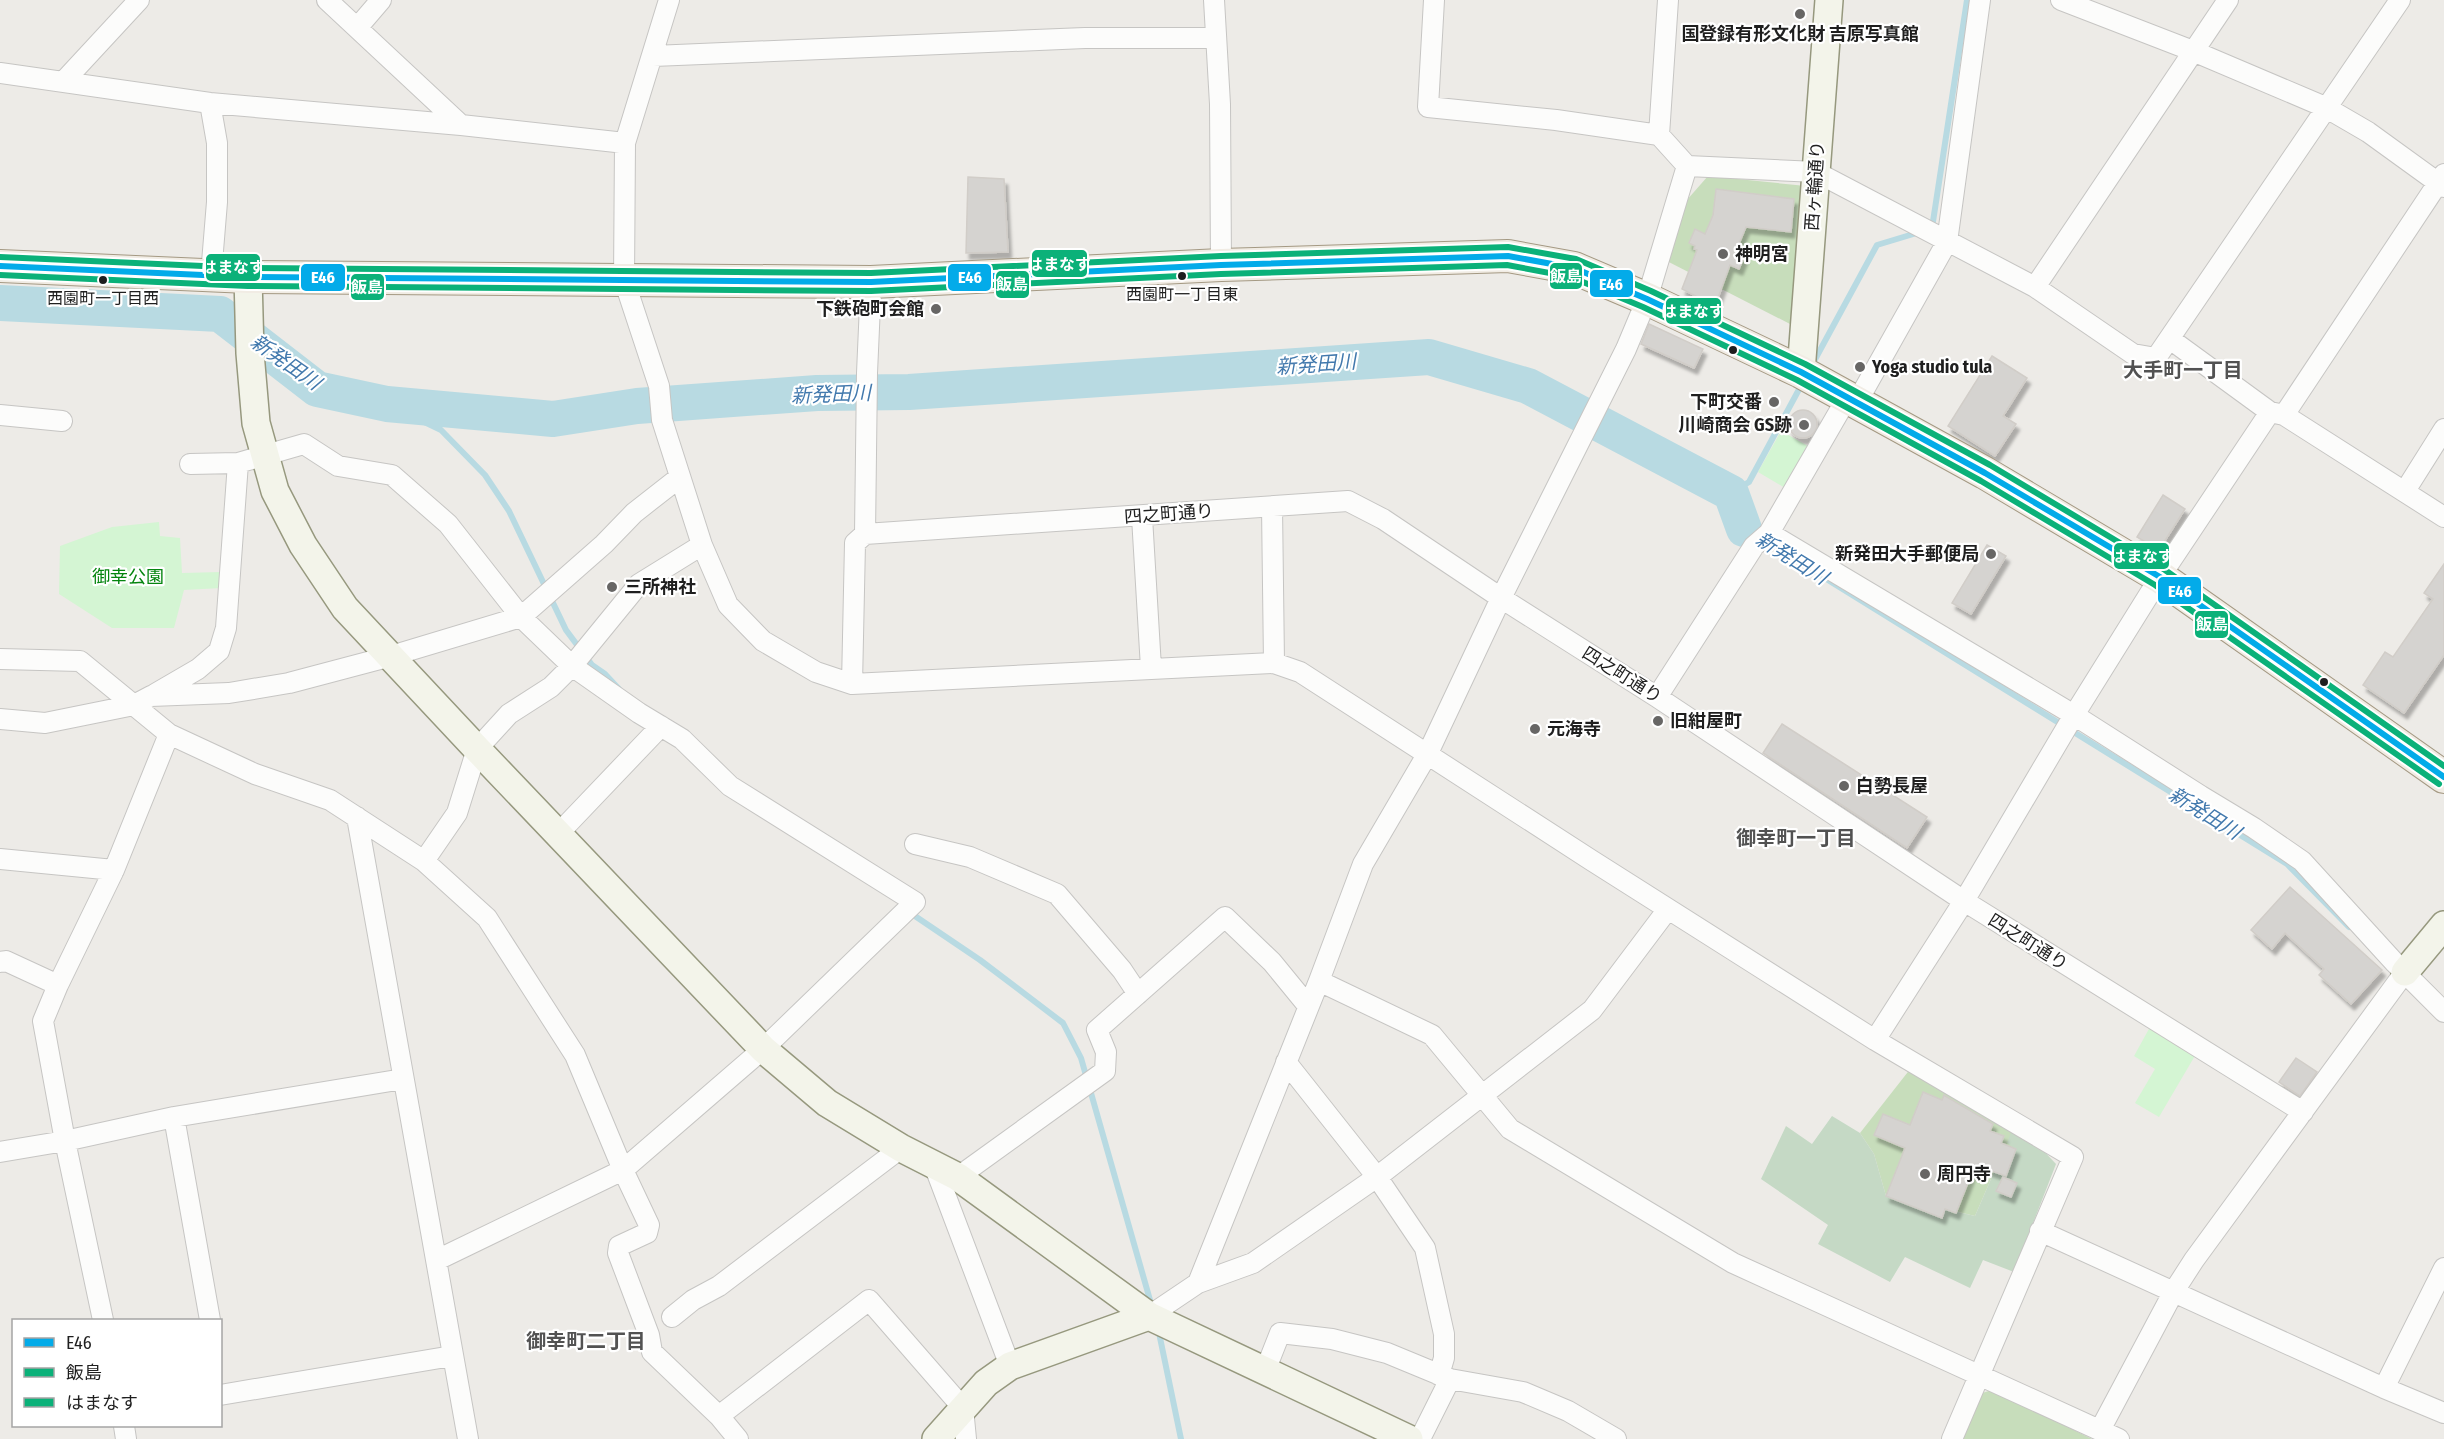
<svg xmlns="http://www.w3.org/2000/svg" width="2444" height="1439" viewBox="0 0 2444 1439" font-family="'Fira Sans Condensed','Noto Sans JP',sans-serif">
<defs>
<filter id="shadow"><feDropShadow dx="3.5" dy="6" stdDeviation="1.5" flood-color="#0004"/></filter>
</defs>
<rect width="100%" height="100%" fill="#edebe7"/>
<path fill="#c7ddbb" d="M1708,176L1806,186L1790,324L1661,258L1679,209Z
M1911,1068L2012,1130L2016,1149L2009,1167L1994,1172L1975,1216L1946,1209L1942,1218L1886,1196L1874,1154L1860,1133Z
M1992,1390L2092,1439H1957L1979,1394Z"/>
<path fill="#c5d9c5" d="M1832,1116L1860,1133L1874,1154L1886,1196L1942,1217L1945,1209L1975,1216L1994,1172L2009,1166L2016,1149L2007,1143L2012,1130L2038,1145L2056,1164L2014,1272L1983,1260L1970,1288L1905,1257L1890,1282L1818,1244L1828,1225L1761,1179L1786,1126L1812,1144Z"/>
<path fill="#d4f5d3" d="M1781,431L1808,446L1785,488L1758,472Z
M159,522L160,536L180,538L182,573L221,572L222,588L184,590L174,628H112L59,594L60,546L112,527Z
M2150,1027L2196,1054L2159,1117L2135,1103L2155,1069L2134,1056Z"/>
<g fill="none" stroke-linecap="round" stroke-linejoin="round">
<path stroke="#b8dae2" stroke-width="6" d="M1930,229L1932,228L1967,0
M1812,365L1877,245L1920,232
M387,404L441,430L485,475L509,511L566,630L592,665L605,674L619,689
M1731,493L1749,482L1803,382
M1744,529L1760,538
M1794,559L2287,864L2349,927
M909,912L980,960L1063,1023L1081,1058L1152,1307
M1158,1328L1181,1439"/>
<path stroke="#b8dae2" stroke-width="36" d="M0,303L220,314L317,389L387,404L553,419L637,406L817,393L909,392L1429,357L1528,386L1731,493L1744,529"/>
</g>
<path fill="#d5d3d0" stroke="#d1cdc8" stroke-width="1.5" filter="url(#shadow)" d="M968,177L1004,179L1008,252L966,253Z
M1716,189L1794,199L1791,232L1746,227L1736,251L1745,255L1739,269L1730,265L1715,306L1682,289L1697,250L1694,249L1695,246L1689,243L1695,229L1705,234L1713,215Z
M1649,324L1703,349L1694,368L1641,344Z
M1992,356L2027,378L2003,416L2016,424L1995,456L1948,426Z
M1789 424a14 14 0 1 1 28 0a14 14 0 1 1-28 0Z
M2163,495L2185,509L2159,550L2137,537Z
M1987,545L2006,556L1971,614L1952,603Z
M2444,564V655L2404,713L2363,685L2385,652L2393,657L2433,599L2424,593Z
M1782,724L1927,817L1907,848L1763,753Z
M2290,887L2382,970L2351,1004L2319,975L2324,969L2285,933L2272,949L2251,930Z
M2296,1058L2317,1072L2300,1096L2279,1082Z
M1923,1092L1942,1100L1944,1095L1945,1096L1993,1124L1990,1131L2004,1136L2001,1143L2016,1149L2006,1176L1975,1165L1956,1213L1945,1209L1942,1218L1886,1196L1905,1148L1874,1135L1883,1114L1910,1125Z
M2003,1177L2017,1183L2011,1197L1996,1191Z"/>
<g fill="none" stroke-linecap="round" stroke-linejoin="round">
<g stroke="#c6c5c3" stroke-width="22">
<path id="street" d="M327,0L461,125
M669,0L625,143L624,280L659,386L662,420L702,545L728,605L763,641L816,672L852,684L1274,663L1300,672L1591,860L1875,1040L2073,1157L1952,1439
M1214,0L1220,104L1221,265
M1434,0L1428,107L1556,120L1659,135
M2061,0L2193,51L2325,107L2368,132L2444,187
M357,28L381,0
M653,56L1085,38H1216
M0,73L210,103L461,125L625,143
M64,81L139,0
M210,103L217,143V202L211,275
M1687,166L1816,172L2035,287L2133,354L2156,358L2400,0
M2035,287L2228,0
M2170,339L2270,412L2284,415L2444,517
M1857,402L1947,242L1980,0
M0,415L62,421
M2284,415L2444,174
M190,464L238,463L304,444L338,466L392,475L448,524L521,617L572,666L639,713L682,739L730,786L915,902L763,1049L623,1170L437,1260
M2405,491L2444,429
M1272,507L1274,663
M1142,517L1151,668
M1769,533L2074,715L2201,796L2254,828L2302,861L2395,963L2444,1012
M865,534L1348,501L1383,519L1501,598L1657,697L1964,901L2303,1112
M0,659L80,661L169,734L255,774L330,800L424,861L457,813L477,749L509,714L551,687L572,666L639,584L702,545
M852,684L855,543L865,534L867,373L871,282
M155,694L198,669L219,651L226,628L238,463
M1657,697L1754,546L1769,533L1847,398
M0,719L45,723L134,705L151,696L229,693L289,683L391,656L521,617L604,544L634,513L680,477
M357,817L468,1439
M558,834L661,726
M915,844L970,857L1057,894L1122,970L1138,994
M0,859L114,870
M424,861L487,918L575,1055L623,1170L649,1225L647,1233L619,1246L618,1253L649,1335L652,1352L719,1416
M0,962L6,961L58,985
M1319,981L1432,1035L1510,1129L1733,1263L2119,1439
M1875,1040L1964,901L2074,715L2160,577L2270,412
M1286,1062L1377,1177L1425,1248L1444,1334V1358L1439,1375
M174,1117L210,1320
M0,1152L65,1141L174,1117L403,1079
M934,1165L1010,1366
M958,1177L1105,1071L1106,1052L1097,1030L1225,917L1272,962L1308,1006
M2040,1231L2384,1388L2444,1413
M1198,1283L1253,1263L1377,1177L1592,1010L1668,909
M1149,1316L1198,1283L1319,981L1363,864L1428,753L1501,598L1626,349L1647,299L1687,166L1659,135L1668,0
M672,1317L693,1300L719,1286L901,1148
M103,1320L65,1141L43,1021L58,985L114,870L169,734
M1265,1371L1280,1333L1332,1339L1387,1353L1450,1379L1523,1392L1568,1411L1616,1439
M2384,1388L2444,1268
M220,1395L452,1356
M124,1426L126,1439
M2100,1430L2174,1291L2194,1260L2405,972
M738,1439L719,1416L869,1300L963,1408L966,1439
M1420,1439L1450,1379"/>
</g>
<g stroke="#96987e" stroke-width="30">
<path id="secondary" d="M248,277L250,353L256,423L275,491L303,545L345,608L477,749L763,1049L827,1103L901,1148L958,1177L1149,1316L1409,1439
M1801,372L1829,0
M2405,972L2444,925
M936,1439L986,1383L1010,1366L1149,1316"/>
</g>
<g stroke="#a49983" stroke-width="34">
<path id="primary" d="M0,266L248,277L871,282L1221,265L1508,256L1574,268L1647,299L1801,372L1985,473L2160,577L2444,777"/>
</g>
<use href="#street" stroke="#fcfcfb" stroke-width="20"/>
<use href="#secondary" stroke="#f3f4ea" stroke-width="27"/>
<use href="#primary" stroke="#f1ece4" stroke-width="32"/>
<g stroke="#fff" stroke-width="10">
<path id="bus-1" d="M0,266L248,277L871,282L1221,265L1508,256L1574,268L1647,299L1801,372L1985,473L2160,577L2444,777"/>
</g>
<g stroke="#fff" stroke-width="10">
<path id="bus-2" d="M0,275L248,286L871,291L1221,274L1507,265L1571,277L1643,307L1797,380L1981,481L2155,585L2439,784"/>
</g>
<g stroke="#fff" stroke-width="10">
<path id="bus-3" d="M0,257L248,268L871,273L1221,256L1508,247L1576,259L1651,291L1805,364L1990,465L2165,570L2444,766"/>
</g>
<use href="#bus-1" stroke="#03abe9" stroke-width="6"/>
<use href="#bus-2" stroke="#0bb179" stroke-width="6"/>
<use href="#bus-3" stroke="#0bb179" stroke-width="6"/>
</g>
<g fill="#676665" stroke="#fff" stroke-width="2">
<circle cx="1800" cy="14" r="6"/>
<circle cx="1723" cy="254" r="6"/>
<circle cx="936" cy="309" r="6"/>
<circle cx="1860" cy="367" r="6"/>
<circle cx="1774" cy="402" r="6"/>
<circle cx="1804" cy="425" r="6"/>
<circle cx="1991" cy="554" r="6"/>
<circle cx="612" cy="587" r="6"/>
<circle cx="1658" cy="721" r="6"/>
<circle cx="1535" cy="729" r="6"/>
<circle cx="1844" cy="786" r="6"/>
<circle cx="1925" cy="1174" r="6"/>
</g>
<g fill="#1f1f1f" stroke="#fff" stroke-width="2">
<circle cx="1182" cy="276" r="5"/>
<circle cx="103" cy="280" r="5"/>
<circle cx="1733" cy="350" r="5"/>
<circle cx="2324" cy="682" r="5"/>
</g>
<g text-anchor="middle" stroke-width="4.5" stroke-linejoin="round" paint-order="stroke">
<g font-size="16" fill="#1f1f1f" stroke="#fff">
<text x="1182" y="300">西園町一丁目東</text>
<text x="103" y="304">西園町一丁目西</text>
</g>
<g font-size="18" font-weight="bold" fill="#1f1f1f" stroke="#fff" text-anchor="start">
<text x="1800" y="40" text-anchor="middle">国登録有形文化財 吉原写真館</text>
<text x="1735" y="260">神明宮</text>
<text x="924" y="315" text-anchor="end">下鉄砲町会館</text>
<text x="1872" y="373">Yoga studio tula</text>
<text x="1762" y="408" text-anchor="end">下町交番</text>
<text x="1792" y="431" text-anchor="end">川崎商会 GS跡</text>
<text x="1979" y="560" text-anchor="end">新発田大手郵便局</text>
<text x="624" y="593">三所神社</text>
<text x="1670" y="727">旧紺屋町</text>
<text x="1547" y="735">元海寺</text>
<text x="1856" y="792">白勢長屋</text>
<text x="1937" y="1180">周円寺</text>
</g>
<g font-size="18" fill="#1f1f1f" stroke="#fff">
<text transform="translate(1815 186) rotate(-86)" y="6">西ヶ輪通り</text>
<text transform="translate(1169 514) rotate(-4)" y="6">四之町通り</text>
<text transform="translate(1622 675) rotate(32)" y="6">四之町通り</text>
<text transform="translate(2028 942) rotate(32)" y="6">四之町通り</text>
</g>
<g font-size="18" fill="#05850f" stroke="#fff">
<text x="128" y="583">御幸公園</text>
</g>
<g font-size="20" font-style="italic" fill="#4279ad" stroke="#fff">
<text transform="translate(286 362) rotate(35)" y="7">新発田川</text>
<text transform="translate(1316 364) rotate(-4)" y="7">新発田川</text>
<text transform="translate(831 394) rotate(-2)" y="7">新発田川</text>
<text transform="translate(1792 558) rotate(32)" y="7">新発田川</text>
<text transform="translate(2205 813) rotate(32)" y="7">新発田川</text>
</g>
<g font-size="20" font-weight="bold" fill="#525252" stroke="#fff">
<text x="2183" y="377">大手町一丁目</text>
<text x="1796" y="845">御幸町一丁目</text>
<text x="586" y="1348">御幸町二丁目</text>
</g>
</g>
<g stroke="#fff" stroke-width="2">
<rect x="1031" y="249" width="57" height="29" rx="6" fill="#0bb179"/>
<rect x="205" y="253" width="56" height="29" rx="6" fill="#0bb179"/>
<rect x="1549" y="262" width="34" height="28" rx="6" fill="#0bb179"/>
<rect x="947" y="263" width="45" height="29" rx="6" fill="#03abe9"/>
<rect x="300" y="263" width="46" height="29" rx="6" fill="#03abe9"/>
<rect x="1589" y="269" width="45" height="29" rx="6" fill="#03abe9"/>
<rect x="995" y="270" width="35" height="29" rx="6" fill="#0bb179"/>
<rect x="350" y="273" width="35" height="28" rx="6" fill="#0bb179"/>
<rect x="1665" y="297" width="57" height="28" rx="6" fill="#0bb179"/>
<rect x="2113" y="542" width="57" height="28" rx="6" fill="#0bb179"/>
<rect x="2157" y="576" width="45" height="29" rx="6" fill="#03abe9"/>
<rect x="2194" y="610" width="35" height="29" rx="6" fill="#0bb179"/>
</g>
<g font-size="16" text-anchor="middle" font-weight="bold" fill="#fff">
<text x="1059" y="270">はまなす</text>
<text x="233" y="273">はまなす</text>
<text x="1566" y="282">飯島</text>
<text x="970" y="283">E46</text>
<text x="323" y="283">E46</text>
<text x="1611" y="290">E46</text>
<text x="1012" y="290">飯島</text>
<text x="367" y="293">飯島</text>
<text x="1693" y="317">はまなす</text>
<text x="2142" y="562">はまなす</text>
<text x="2180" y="597">E46</text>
<text x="2212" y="630">飯島</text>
</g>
<rect x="12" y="1319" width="210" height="108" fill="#ffffff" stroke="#a5a5a5" stroke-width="1.5"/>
<rect x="24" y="1338" width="30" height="9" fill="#03abe9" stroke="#a5a5a5" stroke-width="1.5"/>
<text x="66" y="1349" font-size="18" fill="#1f1f1f">E46</text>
<rect x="24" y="1368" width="30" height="9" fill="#0bb179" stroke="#a5a5a5" stroke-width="1.5"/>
<text x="66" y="1379" font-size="18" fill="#1f1f1f">飯島</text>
<rect x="24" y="1398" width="30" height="9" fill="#0bb179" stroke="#a5a5a5" stroke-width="1.5"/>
<text x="66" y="1409" font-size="18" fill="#1f1f1f">はまなす</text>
</svg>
